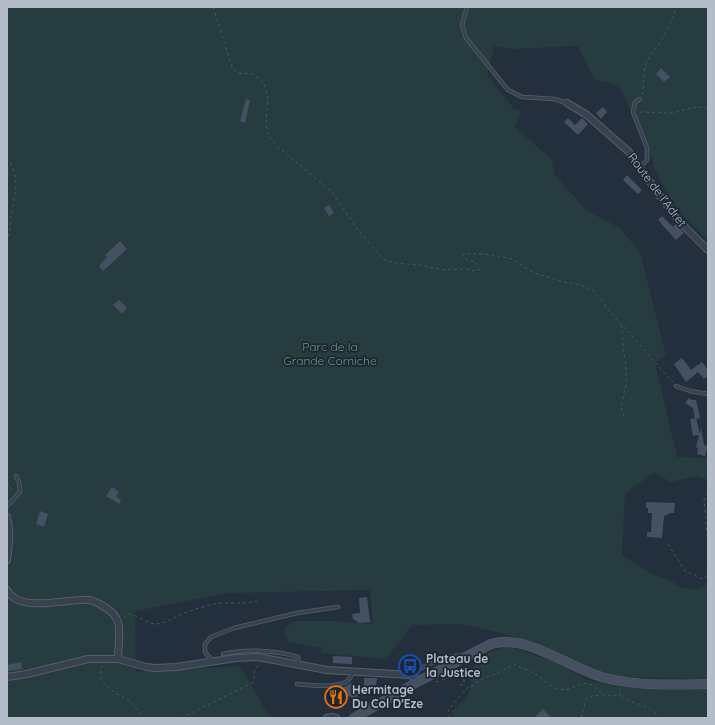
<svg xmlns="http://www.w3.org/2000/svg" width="715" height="725" viewBox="0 0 715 725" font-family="Quicksand,sans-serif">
<rect width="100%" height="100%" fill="#242f3e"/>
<path fill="#263c3f" d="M7,7H708V241L682,214L669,197L653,165V161L621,89L612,83L595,80L578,46L512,49L494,46L487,75L514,109L521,111L515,127L552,160L554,174L587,211L620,228L640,252L666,355L655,363L677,457L708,458V480L697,476L670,482L655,472L625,493L622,555L648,572L670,580L681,588L696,589L708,584V679L618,677L586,668L552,650L508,635L461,624L412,625L386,659L321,653L322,648L288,642L284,628L296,621H335L373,624L370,590L228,593L135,611L136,672L240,666L266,711L273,718H7Z
M507,646L553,661L589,681L640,688H708V718H453L451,712L468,696L475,658Z"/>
<path fill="#455162" d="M661,68L670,77L664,82L656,74Z
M246,99L250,100L245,123L240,121Z
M603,107L607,112L601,119L596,113Z
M568,118L575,125L582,118L588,124L578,135L564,122Z
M627,175L642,190L638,194L623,180Z
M329,205L334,213L329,216L324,208Z
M662,216L673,227L676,224L684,233L676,240L658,220Z
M120,241L127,249L103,271L99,266L107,257L105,255Z
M119,300L127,308L122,314L113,305Z
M682,358L691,370L702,362L708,370V376L704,379L698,372L686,382L674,364Z
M689,398L692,400H696L700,418L695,419L693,408L685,403Z
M696,418L700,434L701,427L704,445L708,446L705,456L697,454L698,448L696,447L699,435L693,436L690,419Z
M112,487L119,492L116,496L121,500L119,504L106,496Z
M646,502L675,503L674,513H669V514L664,516L662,538L647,537V532H651L652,513H648V508H646Z
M40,511L48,514L44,527L36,524Z
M367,597L370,622L359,623L353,619L352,614L360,613L359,598Z
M333,656L352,657V664L333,663Z
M21,662L22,669L8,671L7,665Z
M364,678H377L376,685H371V688L364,687Z
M352,683L358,696L352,699L350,696L341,700L342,703L336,706L329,691L336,688L337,690Z
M543,709L552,718H534Z"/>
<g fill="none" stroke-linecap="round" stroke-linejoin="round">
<g stroke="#565f6c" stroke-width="4.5">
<path id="lane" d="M467,7L462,25L466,38L508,90L522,97L554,99L567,103
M640,99L635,102L633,112L647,148V160L640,167
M676,386L690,391L708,394
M7,506L20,492L19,482L16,476
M223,654C247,649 275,650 298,657V664
M211,662L210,658L205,652V644L211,637L234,628L297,613L338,607
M410,675C421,667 448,654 462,656
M297,684C310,685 333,688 346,682C349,680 352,675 353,671"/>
</g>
<g stroke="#565f6c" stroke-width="8">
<path id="street" d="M567,103L587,115L629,152L662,199L682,224L708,250
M7,517C11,532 9,544 7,560
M7,590C19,614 67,598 89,600C96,601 100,604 106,608C111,611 116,616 118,622C121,633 118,647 118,659
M7,677L27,674L88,659H118L146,667L155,668L176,667L236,658L258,657L327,670L410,675L419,681
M327,718L332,717L336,718"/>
</g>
<g stroke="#565f6c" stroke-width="10">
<path id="secondary" d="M354,718L419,681L491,644C527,633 570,669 605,678C638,686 675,685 708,684"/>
</g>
<path stroke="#44595c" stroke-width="1" stroke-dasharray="3 3" stroke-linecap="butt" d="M213,7L232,67L235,71L239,73L253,74L264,83L268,98L266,120L268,135L278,147L331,191L358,230L383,259L395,263L419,265L444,270L466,269L476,271L479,270C480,262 471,261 465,259L463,255C471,251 499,256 508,258C516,260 522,266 529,270C539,275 551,278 561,281C571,284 584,284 593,291C603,300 609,312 618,321C638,341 654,363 673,382
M642,95C645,84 642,72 647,61C651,54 656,48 661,41C667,31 673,19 676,7
M640,112L671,113L698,107L708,108
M7,158C20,174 15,197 11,216C10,225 10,232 7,241
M622,325L623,346L626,366V384L621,408L624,416
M7,482L13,492
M708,493L704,499L708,546
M668,544L685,571L703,579L708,575
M124,618L129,614C138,615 145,623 155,624C165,624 174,617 184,613C196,609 212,603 226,603C238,603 245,604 257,601
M103,666L100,669L101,680L115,693L130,701L144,718
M436,682L455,676L461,677L464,679V684L458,686
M620,696V689
M621,697C632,705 652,703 658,718
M181,718L254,682C253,674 254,670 259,664
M450,718L448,710L467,688L473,686L477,682L488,676L496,674L514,664C521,668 530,671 537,675C544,680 550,686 558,689C576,694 583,670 603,695
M581,718L586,699C596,693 609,695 620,696"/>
<use href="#lane" stroke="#38414e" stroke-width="3"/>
<use href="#street" stroke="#38414e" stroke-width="6"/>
<use href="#secondary" stroke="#465061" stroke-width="9"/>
</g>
<defs>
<g id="bus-ring" transform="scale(1.15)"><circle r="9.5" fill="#1d2633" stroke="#1a4fb4" stroke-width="1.5"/><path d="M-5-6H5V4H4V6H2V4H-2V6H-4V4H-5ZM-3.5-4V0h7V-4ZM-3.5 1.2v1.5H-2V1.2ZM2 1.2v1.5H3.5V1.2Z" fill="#1a4fb4"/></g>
<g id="restaurant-ring" transform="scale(1.15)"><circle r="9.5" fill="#1d2633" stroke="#e8710a" stroke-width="1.5"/><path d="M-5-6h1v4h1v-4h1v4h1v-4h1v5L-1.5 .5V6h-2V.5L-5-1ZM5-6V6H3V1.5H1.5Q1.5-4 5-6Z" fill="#e8710a"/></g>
</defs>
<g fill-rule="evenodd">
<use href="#bus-ring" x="410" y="666"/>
<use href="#restaurant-ring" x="336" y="697"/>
</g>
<g text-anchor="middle" stroke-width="3.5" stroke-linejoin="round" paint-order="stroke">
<g font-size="12" fill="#b4bcc9" stroke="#1d2633">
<text transform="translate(657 190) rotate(53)" y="4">Route de l'Adret</text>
</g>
<g font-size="12" fill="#6b9a76" stroke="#1d2633">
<text x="330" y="351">Parc de la<tspan x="330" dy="14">Grande Corniche</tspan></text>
</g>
<g font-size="12" font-weight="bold" fill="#b4bcc9" stroke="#1d2633" text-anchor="start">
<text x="426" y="663">Plateau de<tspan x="426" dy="14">la Justice</tspan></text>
<text x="352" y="694">Hermitage<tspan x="352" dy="14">Du Col D'Eze</tspan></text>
</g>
</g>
<rect width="715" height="725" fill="none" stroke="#b4bcc9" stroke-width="16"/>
</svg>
